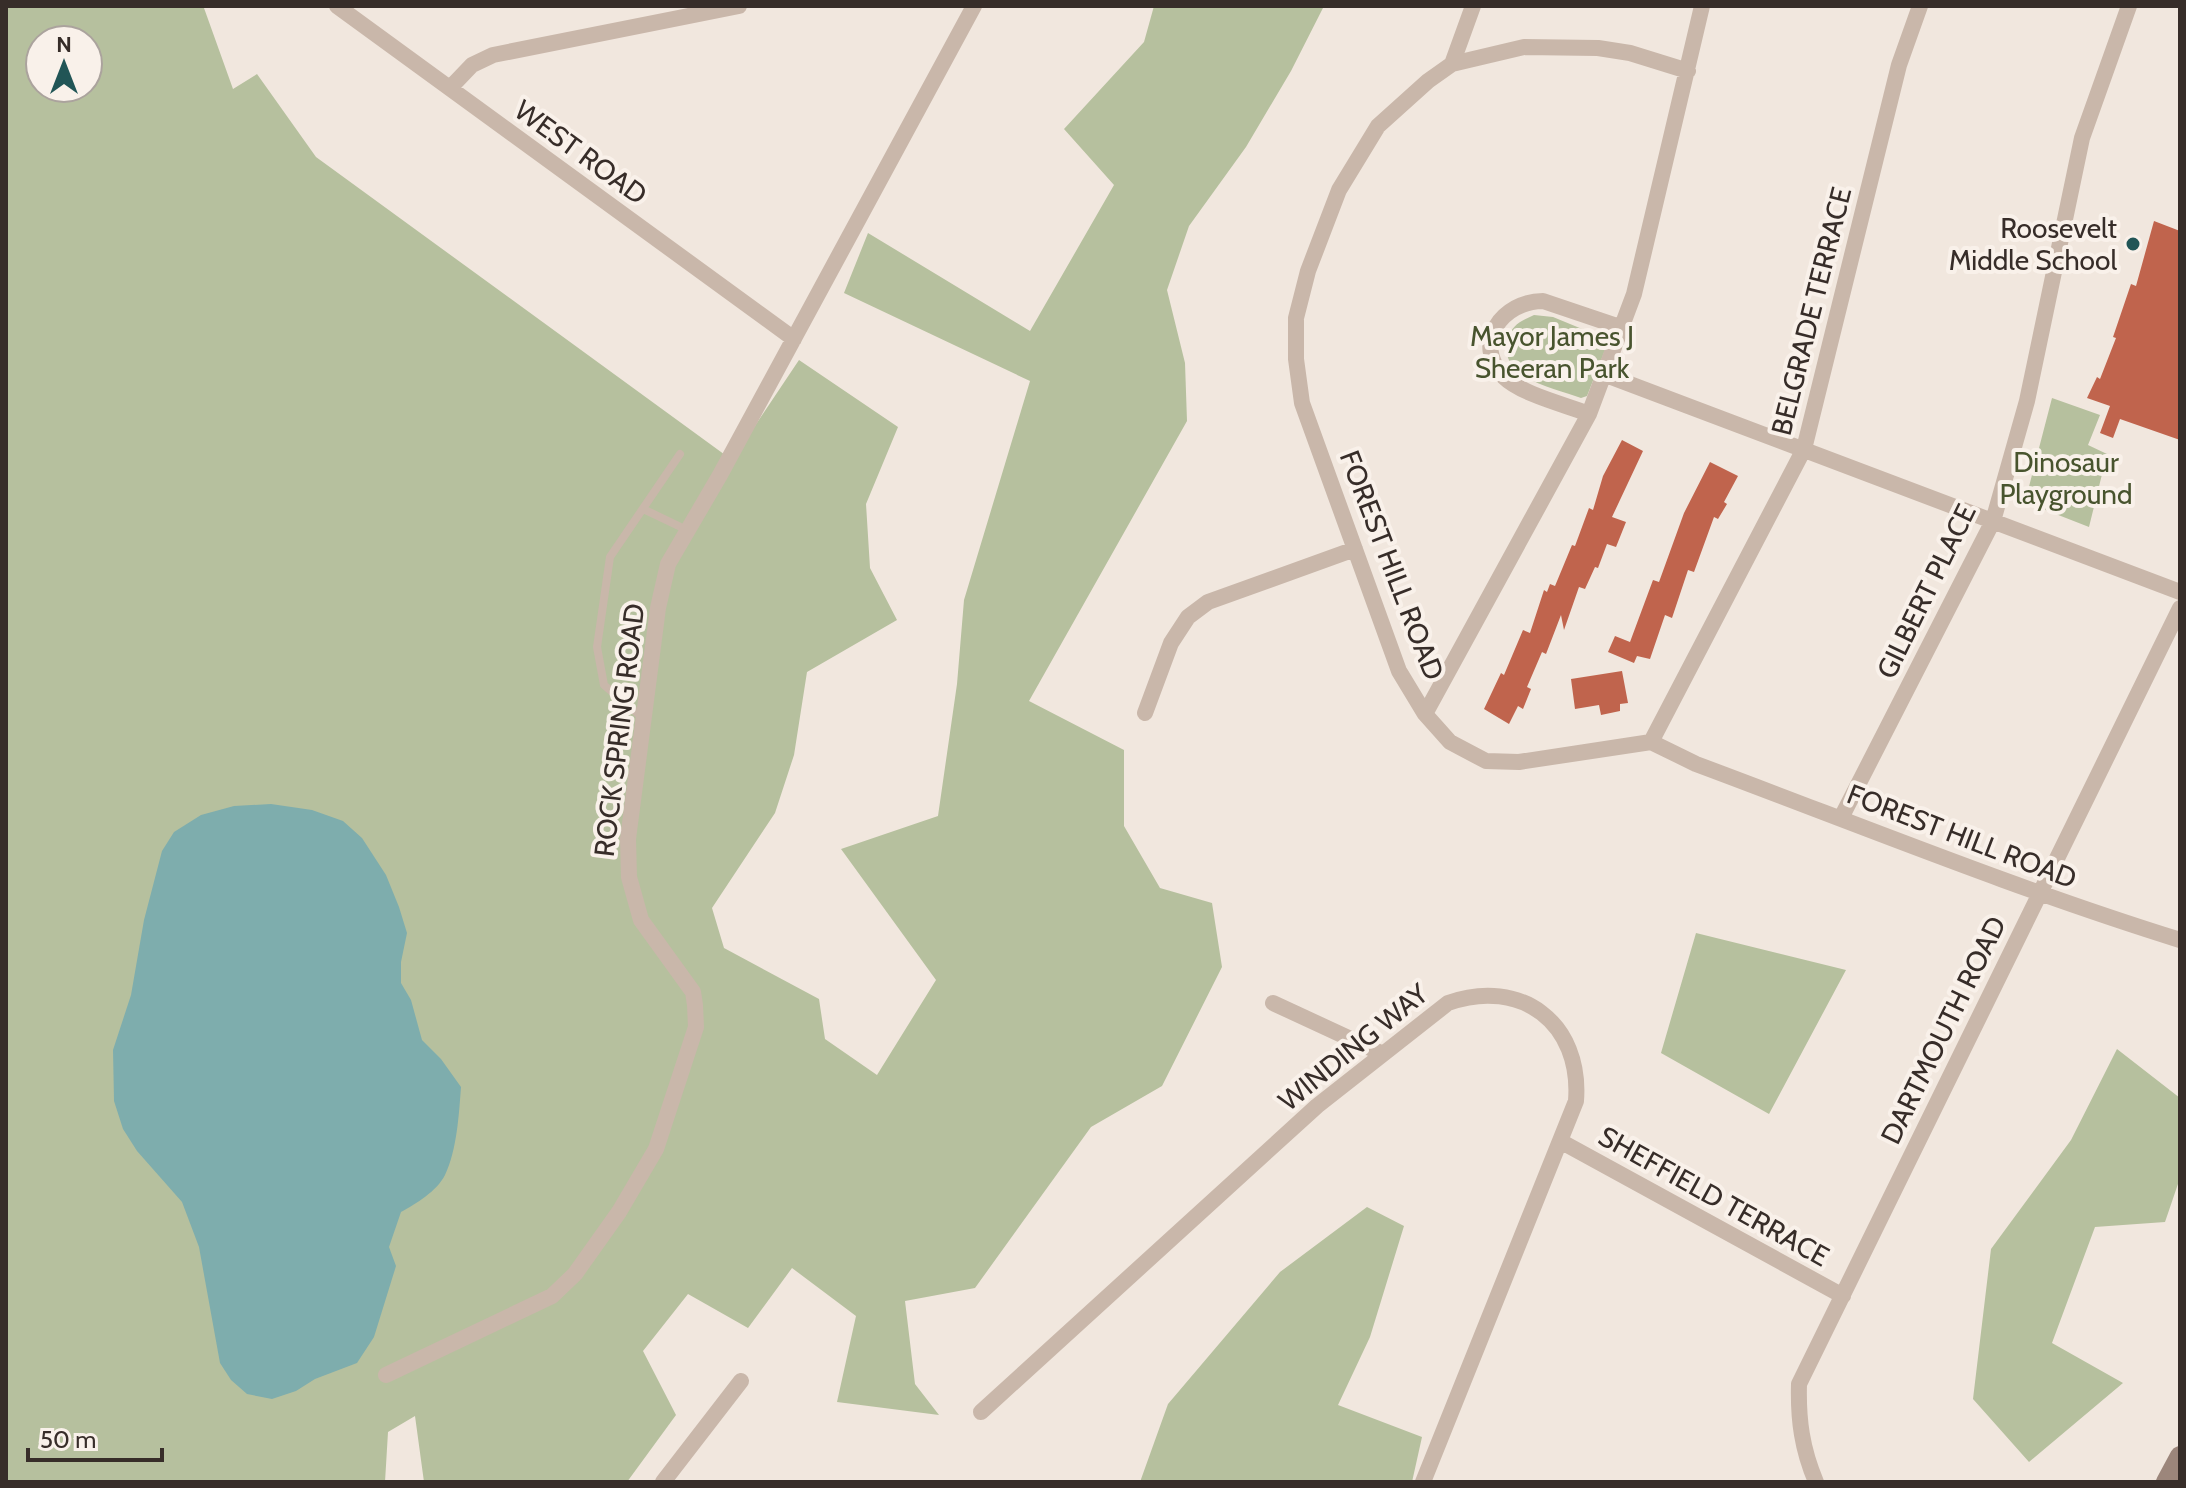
<svg xmlns="http://www.w3.org/2000/svg" width="2186" height="1488" viewBox="0 0 2186 1488" font-family="Cabin,sans-serif">
<rect width="100%" height="100%" fill="#f1e7de"/>
<path fill="#b6c09e" fill-rule="evenodd" d="M6,6H206L204,8L233,89L257,74L316,157L732,460L799,360L898,427L866,504L870,568L897,620L807,672L794,755L775,813L712,908L724,948L819,999L825,1039L877,1075L936,980L841,849L938,816L957,684L964,600L1030,381L844,293L868,233L1030,331L1114,185L1064,129L1144,42L1154,6H1324L1291,71L1246,147L1189,226L1167,290L1185,363L1187,421L1029,701L1124,750V826L1160,888L1212,903L1222,967L1162,1086L1091,1127L975,1288L905,1301L915,1384L939,1415L837,1402L856,1316L792,1268L748,1328L688,1294L643,1351L676,1415L627,1482H424L415,1416L388,1432L385,1482H6ZM40,40H88V88H40Z
M1534,315L1553,317L1604,338L1607,345L1587,396L1581,398C1556,388 1497,379 1508,340C1511,325 1521,321 1534,315Z
M2052,398L2100,415L2088,445L2107,454L2089,527L2025,502Z
M1696,933L1846,970L1769,1114L1661,1053Z
M2117,1049L2180,1098V1178L2165,1222L2095,1227L2052,1343L2123,1383L2029,1462L1973,1399L1991,1249L2071,1140Z
M1367,1207L1404,1226L1370,1337L1338,1405L1422,1437L1412,1482H1140L1168,1404L1280,1272Z"/>
<path fill="#7eadad" d="M271,804L312,810L343,821L362,838L386,875L399,907L407,933L401,962V983L411,1000L422,1040L441,1059L461,1087C459,1114 457,1150 445,1175C437,1191 416,1204 401,1212L389,1247L396,1266L374,1337L357,1363L315,1379L296,1391L272,1399L247,1394L231,1380L220,1363L199,1247L182,1202L137,1151L123,1129L114,1101L113,1050L131,995L144,920L162,851L174,832L201,815L234,806Z"/>
<path fill="#c0644d" d="M2154,221L2180,231V440L2120,419L2113,438L2100,433L2110,406L2087,398L2097,377L2100,379L2116,338L2113,337L2131,284L2136,286Z
M1622,440L1643,451L1612,517L1626,522L1616,547L1607,544L1598,568L1595,567L1585,589L1579,587L1564,630L1561,615L1546,654L1542,652L1527,687L1531,689L1523,709L1518,706L1509,724L1484,709L1501,673L1504,675L1523,630L1530,633L1544,590L1547,592L1550,584L1555,586L1572,545L1575,546L1589,508L1593,510L1603,476Z
M1710,462L1738,476L1724,502L1727,504L1718,519L1714,517L1694,572L1688,570L1672,618L1665,615L1650,659L1637,656L1634,663L1608,652L1615,636L1630,642L1653,580L1659,582L1684,513Z
M1622,671L1628,703L1620,704V711L1601,715L1599,705L1575,709L1571,679Z"/>
<g fill="none" stroke-linecap="round" stroke-linejoin="round">
<path stroke="#c9b7aa" stroke-width="8" d="M643,509L687,530
M644,719L604,685L597,647L610,557L680,454"/>
<path stroke="#c9b7aa" stroke-width="16" d="M337,6L794,339
M1452,64L1473,6
M1688,71L1630,53L1598,48L1524,47L1452,64L1428,81L1378,126L1339,190L1308,271L1296,318V359L1302,403L1399,671L1425,714L1450,742L1486,761L1519,762L1651,742L1696,764C1857,824 2016,889 2180,940
M450,88L472,65L493,55L739,6
M1606,375L2180,592
M1589,414C1566,405 1521,394 1504,377C1471,343 1503,301 1543,301L1623,328
M1145,713L1171,643L1188,617L1208,602L1355,549
M1425,714L1589,414L1634,294L1702,6
M1651,742L1804,449L1899,65L1920,6
M1841,818L1993,521L2027,401L2082,138L2129,6
M1273,1003L1383,1054
M1560,1141L1843,1296
M386,1375L552,1296L575,1274L619,1212L656,1149L696,1027L695,1005L693,992L641,920L629,877L628,839L658,608L668,564L720,475L974,6
M981,1412L1317,1106L1448,1003C1521,977 1582,1023 1576,1101L1423,1482
M663,1482L741,1381
M1816,1482C1802,1449 1798,1420 1799,1384L2180,608"/>
<path stroke="#9c867b" stroke-width="20" d="M2166,1482L2180,1456"/>
</g>
<circle fill="#215556" stroke="#f9f1ea" stroke-width="3" cx="2133" cy="244" r="8"/>
<g text-anchor="middle" stroke-width="8" stroke-linejoin="round" paint-order="stroke">
<g font-size="28" fill="#372d29" stroke="#f9f1ea">
<text transform="translate(581 152) rotate(36)" y="10">WEST ROAD</text>
<text transform="translate(1811 311) rotate(-76)" y="10">BELGRADE TERRACE</text>
<text transform="translate(1392 565) rotate(69)" y="10">FOREST HILL ROAD</text>
<text transform="translate(1926 591) rotate(-64)" y="10">GILBERT PLACE</text>
<text transform="translate(619 730) rotate(-83)" y="10">ROCK SPRING ROAD</text>
<text transform="translate(1962 836) rotate(21)" y="10">FOREST HILL ROAD</text>
<text transform="translate(1943 1030) rotate(-64)" y="10">DARTMOUTH ROAD</text>
<text transform="translate(1353 1047) rotate(-39)" y="10">WINDING WAY</text>
<text transform="translate(1714 1196) rotate(29)" y="10">SHEFFIELD TERRACE</text>
</g>
<g font-size="28" fill="#372d29" stroke="#f9f1ea" text-anchor="end">
<text x="2117" y="238">Roosevelt<tspan x="2117" dy="32">Middle School</tspan></text>
</g>
<g font-size="28" fill="#48542e" stroke="#f9f1ea">
<text x="1552" y="346">Mayor James J<tspan x="1552" dy="32">Sheeran Park</tspan></text>
<text x="2066" y="472">Dinosaur<tspan x="2066" dy="32">Playground</tspan></text>
</g>
</g>
<rect width="2186" height="1488" fill="none" stroke="#372d29" stroke-width="16"/>
<g transform="translate(64 64)"><circle r="38" fill="#f9f1ea" stroke="#aba39d" stroke-width="2"/>
<path d="M0-6L14 30L0 20L-14 30Z" fill="#215556"/>
<text y="-12" font-size="22" font-weight="bold" text-anchor="middle" fill="#372d29">N</text>
</g>
<path d="M28 1448v12h134v-12" fill="none" stroke="#372d29" stroke-width="4"/>
<text x="40" y="1448" font-size="24" fill="#372d29" stroke="#f9f1ea" stroke-width="6" paint-order="stroke">50 m</text>
</svg>
